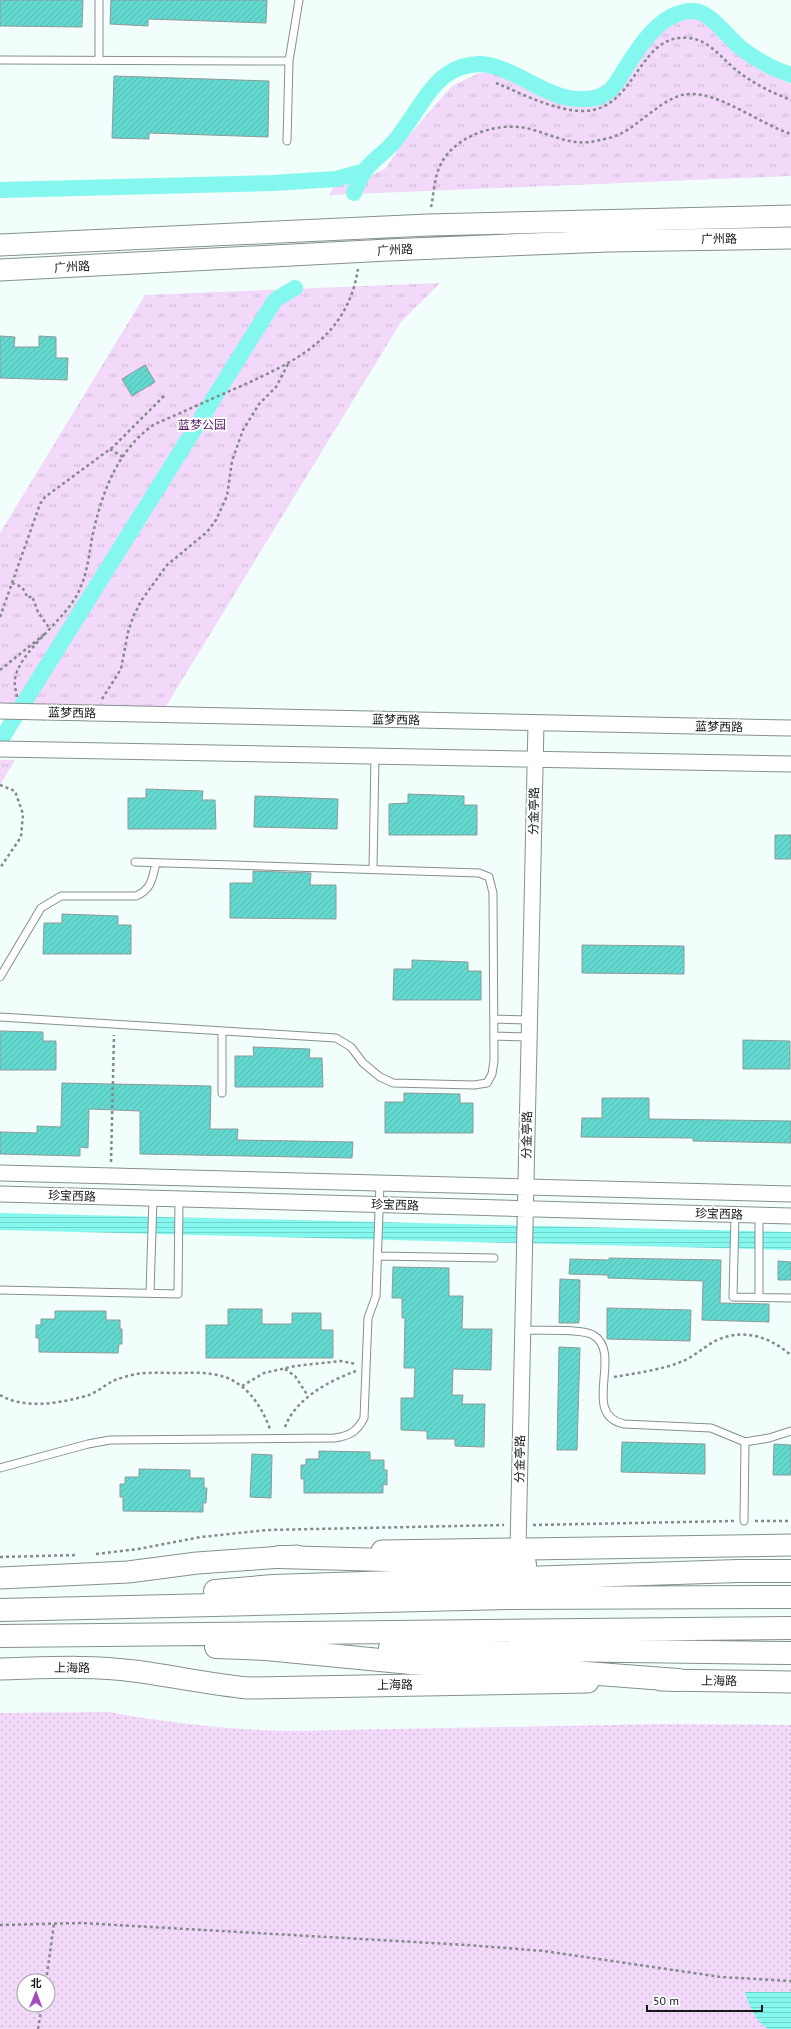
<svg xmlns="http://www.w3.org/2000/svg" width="791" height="2029" viewBox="0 0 791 2029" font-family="'PT Sans','Noto Sans SC',sans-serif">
<defs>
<pattern id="grass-dots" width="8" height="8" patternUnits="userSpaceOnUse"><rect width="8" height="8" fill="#f2d8f9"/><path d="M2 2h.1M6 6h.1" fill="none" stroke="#cfb9d5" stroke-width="1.8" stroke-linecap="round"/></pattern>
<pattern id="park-tufts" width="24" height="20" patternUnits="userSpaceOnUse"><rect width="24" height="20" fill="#f2d8f9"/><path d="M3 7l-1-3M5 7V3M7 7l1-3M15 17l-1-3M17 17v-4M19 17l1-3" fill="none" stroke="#cfb9d5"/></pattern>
<pattern id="water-rules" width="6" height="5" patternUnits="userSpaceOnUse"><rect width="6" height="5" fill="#84f8ee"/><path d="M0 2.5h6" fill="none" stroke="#71d4cb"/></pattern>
<pattern id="building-hatch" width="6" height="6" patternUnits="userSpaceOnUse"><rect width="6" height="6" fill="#62d8ce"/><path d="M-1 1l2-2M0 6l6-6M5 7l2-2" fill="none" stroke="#54b9b0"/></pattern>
</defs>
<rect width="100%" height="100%" fill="#f1fefc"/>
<path fill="url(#grass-dots)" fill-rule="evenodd" d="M108,1712C169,1723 230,1730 291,1731L662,1724L791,1725V2029H0V1713ZM24,1981H48V2005H24Z"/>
<path fill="url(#park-tufts)" d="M689,14C715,21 727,46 747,62C760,71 777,78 791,84V176L329,195L336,183L365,178L385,169L404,141L452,86L477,74L493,71L555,93L577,95L594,90L613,80L637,38L655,23L676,15Z
M440,283L401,322L160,716L0,712V533L145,295Z
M0,760H15L0,785Z"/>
<path fill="url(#water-rules)" d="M0,1213L791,1232V1250L0,1230Z
M745,1992H791V2029C785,2029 774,2029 769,2029C756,2023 748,2003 745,1992Z"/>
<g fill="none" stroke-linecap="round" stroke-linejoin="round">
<path stroke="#84f8ee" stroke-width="16" d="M0,190L273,183L336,179L365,171
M354,193C357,186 360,178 364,172C370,162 382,155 390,146C396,141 400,134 405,127C418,110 430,85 449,73C499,42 535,102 584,99C591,99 599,98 605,94C615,88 619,78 625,69C640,45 662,10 694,11C711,12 728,38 741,48C756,60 773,69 791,75
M0,741L275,300L295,288"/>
</g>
<path fill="url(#building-hatch)" stroke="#8f9a99" d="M0,0H83L82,27L0,26Z
M111,0H267L266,23L148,19V26L110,24Z
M114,76L269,81L268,137L149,133V139L112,138Z
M0,336L15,337L14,347H39V336L56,337V358H68L67,380L0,378Z
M145,365L155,382L132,396L122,379Z
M146,789L203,791L202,800H215L216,829H128V798H146Z
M408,794L464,796V805H477V835H389V804L408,803Z
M255,796L338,799L337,829L254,827Z
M775,835H791V859H775Z
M253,871L311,873L310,885H336V919L230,918V883H253Z
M62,914L118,916V925H131V954H43L44,923H62Z
M582,945L684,946V974L582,973Z
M412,960L468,962V971H481V1000H393L394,969H412Z
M0,1031L43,1032V1041H56V1070H0Z
M743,1040L790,1041V1069H743Z
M253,1047L310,1049L309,1058H322L323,1087H235V1056H254Z
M62,1083L211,1086L210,1129H238L237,1140L353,1142L352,1158L140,1154V1111L89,1109L88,1148L80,1147V1156L0,1154V1132L37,1133V1126L61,1127Z
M404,1093L460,1094V1103H473V1133H385V1102H404Z
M602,1098H649V1119L791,1121V1143L693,1141V1138L581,1137L582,1118H602Z
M609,1258L721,1260L720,1303L769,1304V1322L702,1320L703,1281L608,1278V1275L569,1274L570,1259L609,1260Z
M778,1261L791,1262V1280H778Z
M393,1267L449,1268V1296H463L462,1329H492L491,1370L453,1369L452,1395H463L462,1404H485L484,1447L455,1446V1439H427V1431L401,1430V1398H414L415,1368H404L405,1318H402V1298H392Z
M560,1279L580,1280L579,1323H559Z
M607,1308L691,1310L690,1341L607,1339Z
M228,1309H262V1324H292V1313H321V1330H333V1358H206V1325H228Z
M55,1311H106V1320H120V1329H122V1344H119L118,1353L39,1352V1338H36V1325H41V1319H55Z
M559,1347L580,1348L577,1450H557Z
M622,1442L705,1444V1474L621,1472Z
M774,1444L791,1445V1475H773Z
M319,1451L370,1452V1460H384V1470H387V1485L383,1484V1493H304V1479H301V1465H306V1459H319Z
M252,1454L272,1455L271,1498L250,1497Z
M139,1469L190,1470V1478H204V1488H207L206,1503H203V1512L123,1511V1497H120V1484H125V1477H139Z"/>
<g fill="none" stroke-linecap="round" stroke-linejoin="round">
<g stroke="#85918f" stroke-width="9">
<path id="lane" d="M99,0V59
M0,60L289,61L299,0
M287,141L289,61
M373,869L375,756
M0,977L41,908L61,896H136C152,889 152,879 156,863
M0,1017L336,1038L351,1047L363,1063L380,1077L393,1083L474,1085L487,1083L492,1074L494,1061L493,893L489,877L479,873L135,862
M494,1019L530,1020
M494,1036L529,1037
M222,1093V1031
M735,1215L733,1297L791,1298
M377,1256L494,1258
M0,1290L178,1294L179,1199
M150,1293L153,1199
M759,1297V1215
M523,1330C538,1331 582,1328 593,1335C624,1353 580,1415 624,1424L711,1428L745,1442L769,1438L791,1431
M0,1468L88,1444L110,1440L334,1438C349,1436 357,1432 364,1418L368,1318L376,1296L380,1183
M744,1521L745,1442"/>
</g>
<g stroke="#85918f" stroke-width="17">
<path id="street" d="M45,712L791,728
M0,749L791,764
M0,1173L791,1194
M0,1194L791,1216
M518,1548L536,723"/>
</g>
<g stroke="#85918f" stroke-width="23">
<path id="secondary" d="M0,245L428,225L791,216
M0,270L388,250L608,241L791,238
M382,1551L791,1545
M0,1578L128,1572L197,1563L297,1556
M0,1669C44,1668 90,1665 134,1671C172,1676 210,1684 248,1688L588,1682
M661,1680L791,1682"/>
</g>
<g stroke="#85918f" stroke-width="24">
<path id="highway" d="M279,1557L525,1564
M215,1591L273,1586L738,1571H791
M0,1610L508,1598L791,1597
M0,1636L791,1628
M216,1647L266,1649L411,1663L559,1671L678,1680
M390,1648L791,1653"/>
</g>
<path stroke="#838b8a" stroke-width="2.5" stroke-dasharray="3 3" stroke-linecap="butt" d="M496,83C523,94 552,110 582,111C637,112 637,32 689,38C711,40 723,61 740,73C756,85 773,93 791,100
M431,207C434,194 434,178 440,166C453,136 497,122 526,128C552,134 572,148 600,140C606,139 614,137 620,134C641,124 666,94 690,94C721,93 760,124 791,134
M110,449L123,457
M12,583L22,587L28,598L32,596L38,612L50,629
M0,617L40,504L45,497L113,447L164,396
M0,670L46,633
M17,697C16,691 14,684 15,679C19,651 66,620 79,591C87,574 89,556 92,538C101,495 117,449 155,424C183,412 211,399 239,387C296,361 347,338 358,269
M102,699L121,669L128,632L133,617L141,601L167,565L207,532L216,520L227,496L232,461L243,430L259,404L276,387L288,364
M0,785L15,791L23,814L21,837L0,868
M111,1162L114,1035
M285,1369L295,1376L308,1396
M614,1377C636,1373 662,1370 683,1361C695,1356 705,1346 717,1340C745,1328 769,1337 791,1355
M242,1386L264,1373L295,1366L341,1361L356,1364
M0,1395C25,1410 62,1403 89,1395C97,1392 105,1385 113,1381C119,1378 128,1376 136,1374C149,1372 164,1373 178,1373C189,1373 201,1372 211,1374C242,1377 260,1402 270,1429
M285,1427C296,1398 329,1381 356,1371
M755,1521H791
M533,1525L734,1521
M96,1554L138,1549L201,1537L267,1530L504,1525
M0,1557L77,1555
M0,1925L81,1923L467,1945L544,1951L721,1977L791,1981
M46,1981L54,1924
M38,2029L42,2005"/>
<use href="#lane" stroke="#fff" stroke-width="7"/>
<use href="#street" stroke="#fff" stroke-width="15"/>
<use href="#secondary" stroke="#fff" stroke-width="21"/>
<use href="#highway" stroke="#fff" stroke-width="22"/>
<g stroke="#85918f" stroke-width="17" stroke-linecap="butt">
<path id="street-bridge" d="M0,711L45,712"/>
</g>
<use href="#street-bridge" stroke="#fff" stroke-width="15"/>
</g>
<g text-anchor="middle" stroke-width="4" stroke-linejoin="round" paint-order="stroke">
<g font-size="12" fill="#131717" stroke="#fff">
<text transform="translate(719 239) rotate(-1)" y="4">广州路</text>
<text transform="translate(395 250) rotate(-3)" y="4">广州路</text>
<text transform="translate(72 267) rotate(-3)" y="4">广州路</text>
<text transform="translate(72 713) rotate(1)" y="4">蓝梦西路</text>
<text transform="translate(396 720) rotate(1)" y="4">蓝梦西路</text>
<text transform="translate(719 727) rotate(1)" y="4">蓝梦西路</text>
<text transform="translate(534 811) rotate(-89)" y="4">分金亭路</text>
<text transform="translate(527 1135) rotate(-89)" y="4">分金亭路</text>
<text transform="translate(72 1196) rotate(2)" y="4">珍宝西路</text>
<text transform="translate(395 1205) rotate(2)" y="4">珍宝西路</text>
<text transform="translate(719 1214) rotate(2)" y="4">珍宝西路</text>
<text transform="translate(520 1459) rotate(-89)" y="4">分金亭路</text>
<text transform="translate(72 1668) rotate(1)" y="4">上海路</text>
<text transform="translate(719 1681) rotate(1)" y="4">上海路</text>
<text transform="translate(395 1685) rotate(-1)" y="4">上海路</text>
</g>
<g font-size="12" fill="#5c1d6b" stroke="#fff">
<text x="202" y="429">蓝梦公园</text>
</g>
</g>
<g transform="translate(36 1993) rotate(1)"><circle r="19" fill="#ffffff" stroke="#a1a2a2"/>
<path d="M0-3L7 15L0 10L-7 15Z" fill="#a54ebb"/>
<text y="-6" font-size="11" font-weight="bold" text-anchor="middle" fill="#131717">北</text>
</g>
<path d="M647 2005v6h115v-6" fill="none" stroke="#131717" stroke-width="2"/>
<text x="653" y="2005" font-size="12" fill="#131717" stroke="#ffffff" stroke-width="3" paint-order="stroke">50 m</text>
</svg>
